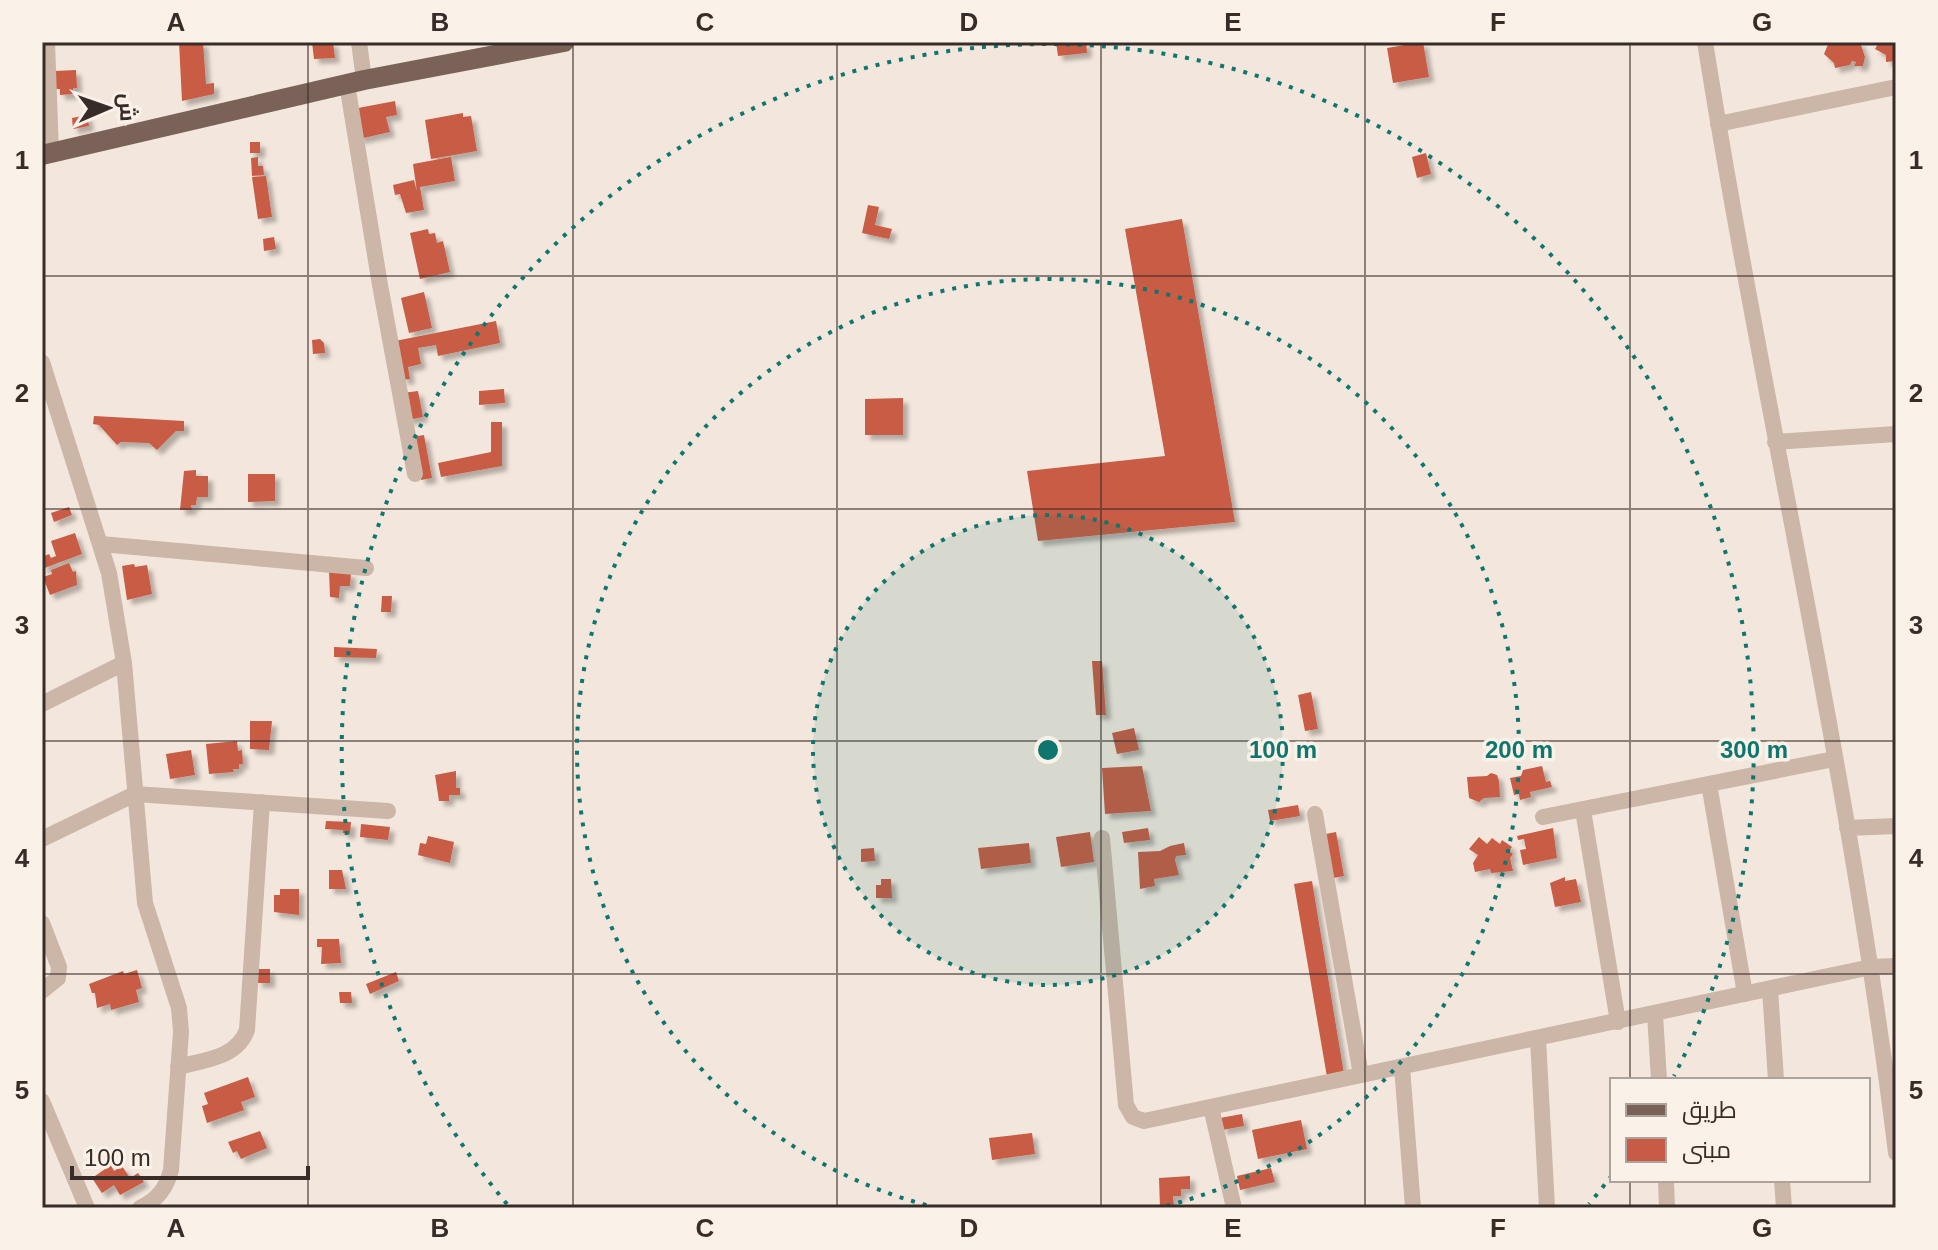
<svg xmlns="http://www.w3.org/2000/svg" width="1938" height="1250" viewBox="0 0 1938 1250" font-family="Helvetica,Cairo,sans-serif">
<defs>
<filter id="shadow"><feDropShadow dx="5" dy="5" stdDeviation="2" flood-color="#0004"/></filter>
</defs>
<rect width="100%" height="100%" fill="#f3e7dd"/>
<path fill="#c85b45" filter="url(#shadow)" d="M179,42H203L206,84L214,83V94L182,101Z
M312,42H333L335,58L314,59Z
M1056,42H1086L1087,53L1058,56Z
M1423,42L1429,77L1393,83L1387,48Z
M1829,42H1860L1865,57L1863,66H1854L1856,62L1852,61L1850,65L1835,68L1834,63L1824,54Z
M1879,42H1896V61L1886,62V55L1875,49Z
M76,70L77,88H73V94L60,95V89H56L55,71Z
M395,101L397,115L386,117L390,132L359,139L353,109Z
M463,113V117L471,116L477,151L431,159L425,120Z
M87,115L89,126L73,129L72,118Z
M250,142H260V153H250Z
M1426,153L1431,174L1417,178L1412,157Z
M258,157V166H263L264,175L252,176L251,158Z
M451,157L455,181L420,187L424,210L406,213L400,194L395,195L393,185L414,180L417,192L413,164Z
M266,176L272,217L258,219L252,177Z
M868,205L879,207L875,225L892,229L889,239L862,233Z
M1182,219L1235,522L1038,541L1027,471L1165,456L1125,229Z
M428,229L429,234L435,233L437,243L443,241L450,272L420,279L410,233Z
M274,237L276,249L264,251L263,239Z
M424,292L432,328L409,333L401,298Z
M496,321L500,343L438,356L436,345L418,348L421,364L408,367L410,379L403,380L395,341Z
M320,339L324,343L325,353L313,354L312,340Z
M504,389L505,403L479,405V391Z
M418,391L423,417L408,420L403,393Z
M903,398V435H865V399Z
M94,416L184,421V431H176L157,450L149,443L121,442L117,445L99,425L93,424Z
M491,422H502V466L441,477L438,463L491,452Z
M424,435L432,478L421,480L413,437Z
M196,470V476H208V497H197L196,505H191L192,510H180L184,471Z
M248,474H275V501L248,502Z
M69,507L72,515L54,522L51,513Z
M75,533L82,554L42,569V557L49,554L51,558L56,556L51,541Z
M69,563L73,572L76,571L77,585L50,595L43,577L52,574L51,570Z
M134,564L135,567L147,565L152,594L127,600L122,566Z
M329,571L351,573L350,586H340L339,598L330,597Z
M382,596H392L391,612H381Z
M334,647L377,649L376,658L334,657Z
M1092,661H1102L1106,715H1096Z
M1311,692L1318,729L1305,731L1298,695Z
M250,721H272L269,750L250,749Z
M1134,728L1139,750L1117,754L1112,733Z
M237,741L238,751L242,750L243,764H239V769H233L234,772L209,774L206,744Z
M191,750L195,775L170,779L166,754Z
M1142,766L1151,811L1105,814L1102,768Z
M1542,766L1546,782L1550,781L1552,787L1530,792L1531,797L1520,800L1519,794L1514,795L1510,778L1521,776L1523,770Z
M456,771V788H460V795H449V801H439L435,775Z
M1491,773L1497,775L1499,781L1500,797L1484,798L1479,802L1469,798L1467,777L1487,776Z
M1298,805L1300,816L1270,821L1268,810Z
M326,821L351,822L350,834L343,833V830L325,829Z
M361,824L390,827L388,840L360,837Z
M1148,828L1150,840L1124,843L1122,832Z
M1553,828L1557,858L1523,865L1520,850L1526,849L1524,839L1518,840L1517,836Z
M1090,832L1094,862L1061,867L1056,837Z
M1336,832L1344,876L1333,878L1326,834Z
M428,836L454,842L450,863L418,855L420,843L426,844Z
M1479,837L1487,844L1492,838L1500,844L1502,840L1512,847L1509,851L1513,854L1510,858L1513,871L1491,873L1490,869L1475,872L1473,863L1478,855L1469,849Z
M1029,843L1031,863L981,869L978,848Z
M1184,843L1186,855L1176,856L1175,860L1179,875L1154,879L1155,886L1140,889L1138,852L1160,851L1170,846Z
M874,848L875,861L861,862V849Z
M329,870H342L346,889H329Z
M1565,877V881L1576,879L1581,902L1555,907L1550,883Z
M881,879H891L892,898H876V885H881Z
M1312,881L1344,1074L1327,1077L1294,884Z
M280,889H299V915L274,912V895H280Z
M317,939H339L341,963L321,964L322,947H317Z
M258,969H270V983H257Z
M137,970L142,988L136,990L139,1002L111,1010L110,1004L97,1008L95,993H92L89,984L123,971L124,974Z
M396,972L399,981L370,994L366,984Z
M339,992H351L352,1003H340Z
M248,1077L255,1097L241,1102L244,1110L207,1123L202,1106L208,1104L204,1093Z
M1242,1114L1244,1126L1222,1130L1220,1118Z
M1301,1120L1307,1149L1258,1159L1252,1130Z
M260,1131L267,1148L241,1159L237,1151L233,1153L228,1142Z
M1032,1133L1035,1154L992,1160L989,1138Z
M111,1165L114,1171L122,1166L130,1178L138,1173L144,1182L120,1195L114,1185L102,1193L92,1178Z
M1271,1168L1275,1182L1240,1190L1237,1176Z
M1190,1176V1189H1181V1196H1173L1174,1208H1160L1159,1178Z"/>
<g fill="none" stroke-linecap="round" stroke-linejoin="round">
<path stroke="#cbb6a8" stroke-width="16" d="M47,42L51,152
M359,42L364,80
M1705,42C1764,413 1851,780 1896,1153
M347,84L380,285L415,474
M1718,124L1896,87
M42,362L109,573L124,663L145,903L179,1008L181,1032L171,1170C166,1189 158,1199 140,1208
M1775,442L1896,434
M101,544L366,568
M42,704L124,663
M1709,784L1745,994
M1583,810L1618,1022
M1315,814L1361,1075
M1543,817L1834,759
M1847,828L1896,826
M1102,838L1126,1105L1133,1117L1144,1121L1871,967L1896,966
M42,839L135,794L388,811
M42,923L59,967L58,978L42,991
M1770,989L1776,1080
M1655,1014L1659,1080
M1538,1039L1547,1208
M178,1067C204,1060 237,1058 247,1030L262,802
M1402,1067L1413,1208
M42,1101L87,1208
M1211,1107L1234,1208
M1666,1180L1667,1208
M1782,1180L1784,1208"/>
<path stroke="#7a6259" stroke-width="20" d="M42,155L364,80L564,42"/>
</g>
<path fill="none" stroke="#382c29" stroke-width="2" stroke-opacity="0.55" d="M308,42V1208M573,42V1208M837,42V1208M1101,42V1208M1365,42V1208M1630,42V1080M42,276H1896M42,509H1896M42,741H1896M42,974H1896M1630,1180V1208"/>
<circle cx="1048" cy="750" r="235" fill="#0f766e" fill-opacity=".12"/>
<g fill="none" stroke="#0f766e" stroke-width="4" stroke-dasharray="4 8">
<circle cx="1048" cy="750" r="235"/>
<path d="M938 1208A471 471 0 1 1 1158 1208"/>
<path d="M1612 1175A706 706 0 0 1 1589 1204M507 1204A706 706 0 1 1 1674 1076"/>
</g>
<circle cx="1048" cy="750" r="12" fill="#0f766e" stroke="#faf1e9" stroke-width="4"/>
<g font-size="24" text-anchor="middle" font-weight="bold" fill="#0f766e" stroke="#faf1e9" stroke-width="7" stroke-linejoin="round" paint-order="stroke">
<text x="1283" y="758">100 m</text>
<text x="1519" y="758">200 m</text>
<text x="1754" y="758">300 m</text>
</g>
<rect width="1938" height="1250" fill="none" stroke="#faf1e9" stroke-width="88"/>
<rect x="1610" y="1078" width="260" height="104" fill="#faf1e9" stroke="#aca29c" stroke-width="2"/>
<rect x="1626" y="1104" width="40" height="12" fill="#7a6259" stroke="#aca29c" stroke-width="2"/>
<text x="1682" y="1118" font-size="24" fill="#382c29">طريق</text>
<rect x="1626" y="1138" width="40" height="24" fill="#c85b45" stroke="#aca29c" stroke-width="2"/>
<text x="1682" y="1158" font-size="24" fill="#382c29">مبنى</text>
<g transform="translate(108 108) rotate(88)" stroke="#faf1e9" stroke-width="6" paint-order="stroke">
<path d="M0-6L14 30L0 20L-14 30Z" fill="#382c29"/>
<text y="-12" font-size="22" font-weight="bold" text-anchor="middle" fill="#382c29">ش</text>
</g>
<path d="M72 1166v12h236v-12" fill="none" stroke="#382c29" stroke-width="4"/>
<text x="84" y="1166" font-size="24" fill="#382c29" stroke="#faf1e9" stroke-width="6" paint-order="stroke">100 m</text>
<rect x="44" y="44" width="1850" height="1162" fill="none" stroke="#382c29" stroke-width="3"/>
<g font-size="26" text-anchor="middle" font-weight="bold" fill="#382c29">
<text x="176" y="31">A</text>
<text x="440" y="31">B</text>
<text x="705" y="31">C</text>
<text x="969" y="31">D</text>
<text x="1233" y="31">E</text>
<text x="1498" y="31">F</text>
<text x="1762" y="31">G</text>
<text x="22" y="169">1</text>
<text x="1916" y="169">1</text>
<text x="22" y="402">2</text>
<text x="1916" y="402">2</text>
<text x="22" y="634">3</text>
<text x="1916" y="634">3</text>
<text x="22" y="867">4</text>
<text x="1916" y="867">4</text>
<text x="22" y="1099">5</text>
<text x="1916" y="1099">5</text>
<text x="176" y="1237">A</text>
<text x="440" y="1237">B</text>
<text x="705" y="1237">C</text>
<text x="969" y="1237">D</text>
<text x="1233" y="1237">E</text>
<text x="1498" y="1237">F</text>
<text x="1762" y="1237">G</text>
</g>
</svg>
